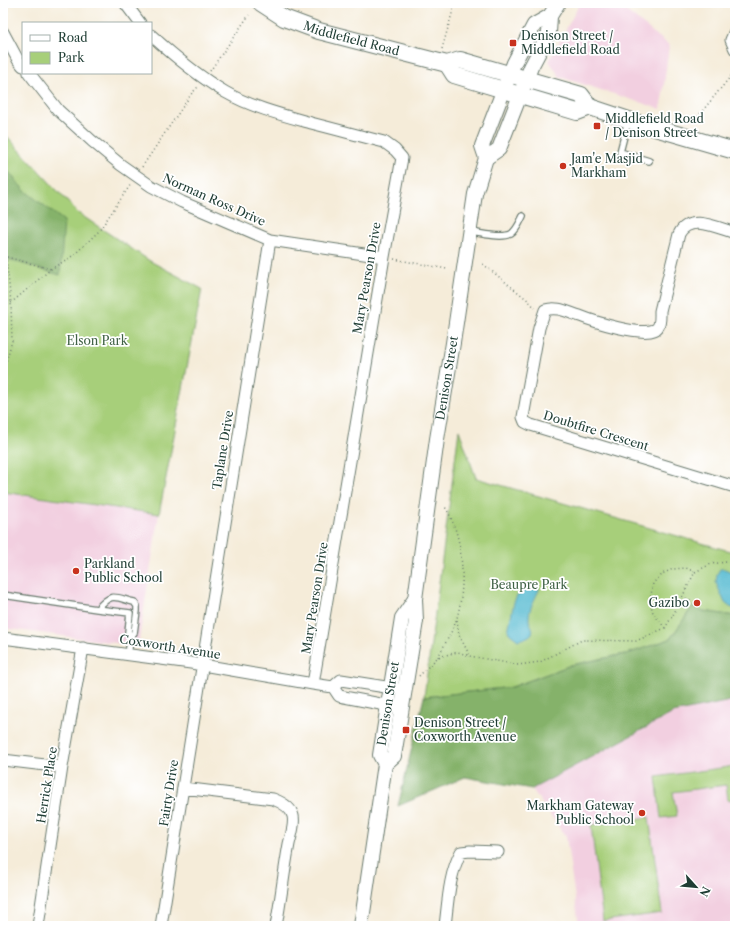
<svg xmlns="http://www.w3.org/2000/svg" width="738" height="929" viewBox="0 0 738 929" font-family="'Libre Caslon Text',serif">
<rect width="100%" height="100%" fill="#fff"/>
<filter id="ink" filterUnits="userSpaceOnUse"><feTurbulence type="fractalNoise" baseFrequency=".025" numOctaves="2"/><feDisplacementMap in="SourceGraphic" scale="8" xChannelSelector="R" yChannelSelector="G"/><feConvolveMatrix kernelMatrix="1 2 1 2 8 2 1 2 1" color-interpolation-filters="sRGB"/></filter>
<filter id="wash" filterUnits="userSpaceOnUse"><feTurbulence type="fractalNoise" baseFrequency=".012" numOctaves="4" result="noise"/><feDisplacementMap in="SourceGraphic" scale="16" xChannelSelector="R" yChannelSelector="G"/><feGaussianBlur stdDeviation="0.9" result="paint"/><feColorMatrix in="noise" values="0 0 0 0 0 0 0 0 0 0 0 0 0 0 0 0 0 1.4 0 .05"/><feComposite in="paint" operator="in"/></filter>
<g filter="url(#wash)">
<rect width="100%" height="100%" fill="#f5ecd9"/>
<path fill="#f2cfe0" d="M580,3H616L669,45L661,109L560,77L549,61Z
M3,492L159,514L138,646L3,628Z
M735,700V926H579L566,837L532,789L673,713Z"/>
<path fill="#a7cf7a" stroke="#638657" d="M3,132L78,213L150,261L202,289L159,514L3,492Z
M459,430L476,478L733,552L735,546V616L703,611L693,606L670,639L630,653L571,665L512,687L424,697Z
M735,766V808L734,799L728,800L726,785L673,792L677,816L661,818L656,777Z
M649,817L662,913L603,921L591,825Z"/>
<path fill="#85b26a" stroke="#52784f" d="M3,165L24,190L64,221L60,275L3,258Z
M693,606L703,611L735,616V700L673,713L532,789L465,777L398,806L424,697L512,687L571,665L630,653L670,639Z"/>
<path fill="#52b9d0" stroke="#387b82" d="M720,569H725L735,574V609L730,607L725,603L716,583L717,574Z
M534,584L537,585L539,590C535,599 529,608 529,618C528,623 535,628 532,633C530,637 522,639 518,640L510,634L508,631L514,602L517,596Z"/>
</g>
<g filter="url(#ink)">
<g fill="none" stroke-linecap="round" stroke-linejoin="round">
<g stroke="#6a7a6e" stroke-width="8">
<path id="service" d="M628,121L620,152L649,161
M470,232C481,233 501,239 511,234C517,230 520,222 523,216
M3,595L97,609C112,592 114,597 134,602L137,606V611L134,633L131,636L128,654
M97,609L130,613L128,632L131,636"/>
</g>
<g stroke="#6a7a6e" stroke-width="13">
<path id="minor" d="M125,3L140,23
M735,31L731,40L735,49
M3,32L18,60L23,66
M151,35C174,56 198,76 225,92C251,107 282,115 311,123C335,129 360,136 384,142L395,150L402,158L384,257L313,684
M29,73L58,110L92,141L121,165L151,186L182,202L270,240L384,257
M735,233C718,228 689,213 679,234L660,311C660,317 661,328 654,330C640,336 595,322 580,316C567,312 558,306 545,310L539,328L523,417L525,422L531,425L735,487
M3,638L191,663L313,684L333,687L339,696L396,707
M333,687L341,680L405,690
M3,760L62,767
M183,788L273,799C281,802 291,807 293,816C295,825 291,835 289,844C284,871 281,899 276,926
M38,926L62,767L83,648
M161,926L270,240
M445,926C448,902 449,874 461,852L470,851L498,852"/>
</g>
<g stroke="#6a7a6e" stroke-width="16">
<g id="tertiary">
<path d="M486,158L499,149L531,67L549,33L550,16L558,3"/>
<path id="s1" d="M385,764L394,756L416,621L415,599L437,439L453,343L475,194L486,158L482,146L514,63L534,25L550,16"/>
<path id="s2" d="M361,926L385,764L380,755L402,618L415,599"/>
</g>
</g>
<g stroke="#6a7a6e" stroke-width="18">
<g id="secondary">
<path id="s3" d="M261,3L284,18L319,31L447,64L460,60L581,95L590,107L638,123L735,151"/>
<path d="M447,64L454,75L577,112L590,107"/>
</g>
</g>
<path stroke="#6a7a6e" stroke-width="1.5" stroke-dasharray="1 3" stroke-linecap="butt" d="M442,49L455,3
M210,71L249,15
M695,120L735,71
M142,167L192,93L198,87
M3,256L51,269
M394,259L447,269
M483,264L529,301L535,308
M11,303L51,269L74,255L99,231L131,184
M3,372L12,341L11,303L6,257
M682,597L693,601
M457,620L459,635L470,656
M665,628L653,613L650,601L653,583L664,573L673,569L686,568L695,572
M438,657C444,645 453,631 457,618C466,585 464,536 445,507
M419,676L438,657L458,652L470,656L518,665L540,662L582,640L636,641L665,628L673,615L695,572L711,564L735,561"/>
<use href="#service" stroke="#fff" stroke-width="5.5"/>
<use href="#minor" stroke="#fff" stroke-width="11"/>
<use href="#tertiary" stroke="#fff" stroke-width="14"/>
<use href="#secondary" stroke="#fff" stroke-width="16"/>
</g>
</g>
<g fill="#c8321e" stroke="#fff" stroke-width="1.5">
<rect x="509" y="39" width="8" height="8" rx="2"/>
<rect x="593" y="122" width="8" height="8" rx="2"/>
<circle cx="563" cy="166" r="4"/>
<circle cx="76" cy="571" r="4"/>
<circle cx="697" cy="603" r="4"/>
<rect x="402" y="726" width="8" height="8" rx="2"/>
<circle cx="642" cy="813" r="4"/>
</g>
<g text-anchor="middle" stroke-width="3.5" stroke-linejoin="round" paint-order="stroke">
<g font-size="12" fill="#1f3d34" stroke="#fff" text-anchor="start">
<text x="521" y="40">Denison Street /<tspan x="521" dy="14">Middlefield Road</tspan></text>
<text x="605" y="123">Middlefield Road<tspan x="605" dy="14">/ Denison Street</tspan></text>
<text x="571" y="163">Jam'e Masjid<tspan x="571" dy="14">Markham</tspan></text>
<text x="84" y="568">Parkland<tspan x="84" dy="14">Public School</tspan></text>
<text x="689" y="607" text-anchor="end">Gazibo</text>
<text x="414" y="727">Denison Street /<tspan x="414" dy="14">Coxworth Avenue</tspan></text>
<text x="634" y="810" text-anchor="end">Markham Gateway<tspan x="634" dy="14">Public School</tspan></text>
</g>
<g font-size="12" fill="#1f3d34" stroke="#fff">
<text dy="4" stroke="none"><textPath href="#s3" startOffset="98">Middlefield Road</textPath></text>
<text transform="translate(214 200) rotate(24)" y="4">Norman Ross Drive</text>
<text transform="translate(367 278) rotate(-80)" y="4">Mary Pearson Drive</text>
<text dy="4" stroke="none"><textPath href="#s1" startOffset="394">Denison Street</textPath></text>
<text transform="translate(596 431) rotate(17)" y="4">Doubtfire Crescent</text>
<text transform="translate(223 450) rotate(-81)" y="4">Taplane Drive</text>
<text transform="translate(315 598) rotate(-81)" y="4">Mary Pearson Drive</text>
<text transform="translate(170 647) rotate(9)" y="4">Coxworth Avenue</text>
<text dy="4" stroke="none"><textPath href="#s2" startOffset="226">Denison Street</textPath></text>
<text transform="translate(47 785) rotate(-81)" y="4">Herrick Place</text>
<text transform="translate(169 793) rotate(-81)" y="4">Fairty Drive</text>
</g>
<g font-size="12" fill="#416246" stroke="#fff">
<text x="97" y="345">Elson Park</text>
<text x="529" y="589">Beaupre Park</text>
</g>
</g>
<rect width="738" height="929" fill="none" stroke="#fff" stroke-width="16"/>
<rect x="22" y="22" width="130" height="52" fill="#ffffff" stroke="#a5b1ae"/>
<rect x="30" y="35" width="20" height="6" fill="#ffffff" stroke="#a5b1ae"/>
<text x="58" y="42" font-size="12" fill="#1f3d34">Road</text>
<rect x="30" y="52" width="20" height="12" fill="#a7cf7a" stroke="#a5b1ae"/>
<text x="58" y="62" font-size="12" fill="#1f3d34">Park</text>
<g transform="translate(696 887) rotate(117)" stroke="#ffffff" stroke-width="3" paint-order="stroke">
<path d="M0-3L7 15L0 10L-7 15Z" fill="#1f3d34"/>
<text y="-6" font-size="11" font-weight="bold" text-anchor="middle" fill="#1f3d34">N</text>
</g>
</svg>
